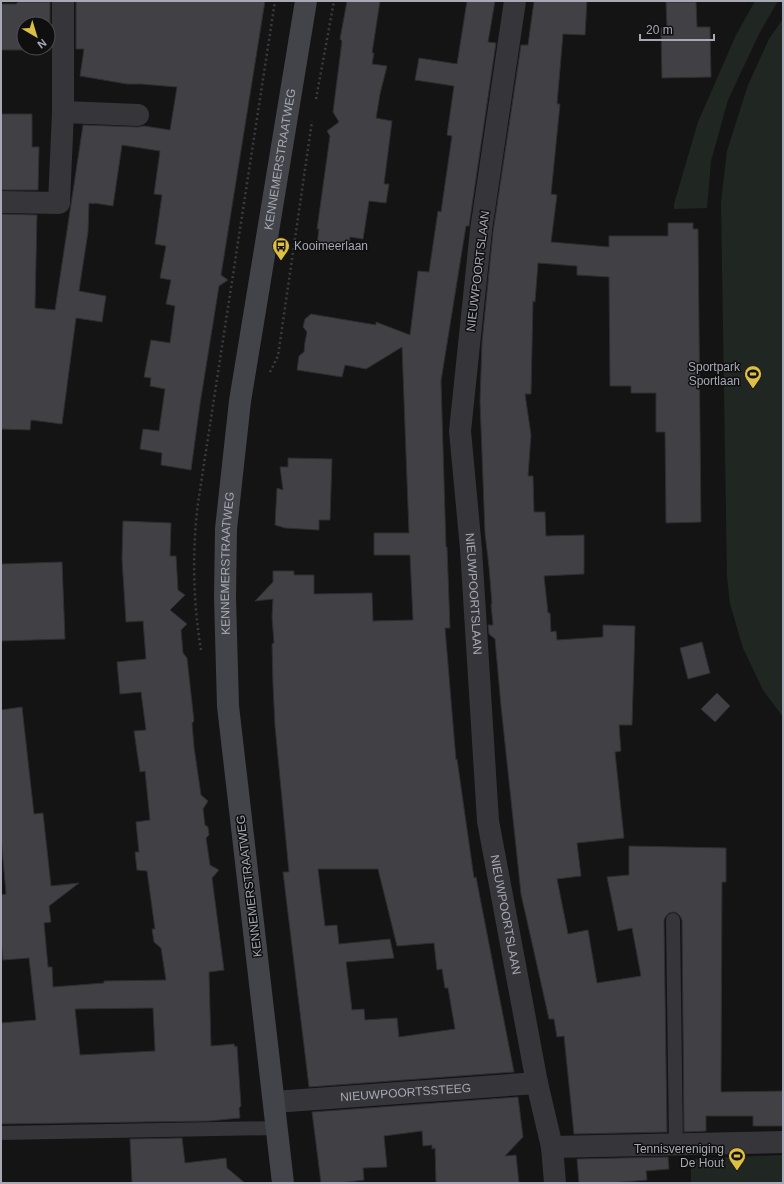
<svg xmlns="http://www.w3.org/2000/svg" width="784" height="1184" viewBox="0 0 784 1184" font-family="Helvetica,sans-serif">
<rect width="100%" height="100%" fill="#141415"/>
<path fill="#202722" d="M755,1H778L759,34L728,100L711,161L707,208L674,209V204L698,122L736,35Z
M783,19V717L763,690L743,648L730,604L727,576L721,202L727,151L748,85L769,39Z
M783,1155V1183H691V1159Z"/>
<path fill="#414145" stroke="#2e2e31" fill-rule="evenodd" d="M76,1H265L221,275L228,280L219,286L200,404L191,470L161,465L162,453L140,449L143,429L159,431L165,389L150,386L151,378L144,377L151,340L170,343L175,306L166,304L171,280L160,278L166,246L155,244L162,195L154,194L160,151L122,145L113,206L94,203V204L89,203L88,232L79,291L106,296L102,322L76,318L62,424L31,420L30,430L1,429V214L37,215L35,308L55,310L83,125L138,127L144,126L170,130L177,87L141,84H127L80,76L84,49H76Z
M347,1H380L372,53H374L372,64L387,66L380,94L376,118L392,121L384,184H389L386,203L369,201L363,239L350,237L349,248L317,244L319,229H317L330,136L327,131L339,122L333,112L342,41L340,39Z
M467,1H495L488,42L496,43L469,226H466L441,381L446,547H447L450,628H445L456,760L457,759L474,878L476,877L514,1072L309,1087L283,872H289L275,726L273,685L272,644L274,643L272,617L273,599L255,601L273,582V571H294V575H314V594L372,593L373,621L413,620L410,555H374V533H409L402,347L366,369L345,365L342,377L297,370L299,356L304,352L305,342L307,332L303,327L305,319L311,314L376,325V322L410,335L418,271L429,272L438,211L441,212L452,136L447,135L454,86L415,80L419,58L457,64ZM318,869H378L397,946L434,943L437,970L442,969L445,988H448L455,1029L399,1037L397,1018L365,1020L364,1009L352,1010L346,962L394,958L390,939L339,944L337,925L325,926Z
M534,1H587L585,35L563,34L557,104H560L551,194L557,195L551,242L609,247V236H668V223H693V229H698L701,522L666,523L665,432H656V393H631V386H610L609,277L577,275V266L538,263L535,302L533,301L531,394H525L531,435L528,476H533L534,512H545L546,536L584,535V574L544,576L548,613H550L551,632L556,631L557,640L603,637V625L635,626L632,725H619L621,751L615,752L624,838L577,843L581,876L557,879L568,934L588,930L597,983L641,976L632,928L618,931L607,877L629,875V846L726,848V882H722L721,1092L783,1091V1126H753V1116H706V1131L684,1132L682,920L680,916L677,913L673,912L669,913L666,916L664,920L667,1132L574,1134L564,1036L557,1037L554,1019H549L541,983L521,894L501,706L495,639L489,634L488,625H493L491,604H492L489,567L485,533L480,401L482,342L493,232L521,45H528Z
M18,2H50V50H1V4H16ZM24,24H48V48H24Z
M666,2H696L697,27H710L711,77L662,78L661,28L667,27Z
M1,114H32V147H39L38,190H1Z
M288,458L332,459L330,520H319V530L285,528L275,525L277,488L283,490L280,467H288Z
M123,521L171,523L170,556H176L178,590L185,595L170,610L187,624L181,630L183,653L187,658L194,721L192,723L194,747L201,795L208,801L203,809L205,825L208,827L209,835L206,838L210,865L219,870L212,878L224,970L209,972L211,1046L234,1044L235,1047L237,1046L241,1106L239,1108L240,1118L209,1121L1,1124V1023L36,1020L29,958L3,960L1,940V895L6,894L1,836V710L22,707L34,814L43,813L51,886L79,883L49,906L51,922L44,923L48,967H52L53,987L104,983V981L166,980L161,948L154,942L152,929H155L147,871L137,870L135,852H139L136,822L150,820L145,771L140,772L134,731L146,730L141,692L120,694L117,662L146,659L143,621L126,622L122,559ZM153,1008L155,1051L80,1055L75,1009Z
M62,562L65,639L1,641V564Z
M702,642L710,673L688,679L680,648Z
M717,693L730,706L715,722L701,709Z
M518,1097L523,1137L505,1156L516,1155L519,1183H436L435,1148L432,1149V1145L423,1146L422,1131L384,1136L387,1167L363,1168L364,1180L340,1183H321L312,1112Z
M182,1138L185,1163L226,1158L227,1168L245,1183H132L130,1139Z
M668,1157L669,1169L646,1171L647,1180L610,1183H579L577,1159Z"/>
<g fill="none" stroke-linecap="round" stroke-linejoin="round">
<path stroke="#3b3c41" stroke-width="2.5" stroke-dasharray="2 3" stroke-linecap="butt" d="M316,99L334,1
M270,372L278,356L312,121
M201,650C193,601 192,552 198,503L275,1"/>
<path stroke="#35353a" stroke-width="14" d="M673,920L676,1144
M1,1133L276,1128"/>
<g stroke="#35353a" stroke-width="22">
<path id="s1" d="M515,1L481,230L460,431L471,549L488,821L537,1083L552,1147L555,1183"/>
<path d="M63,112L138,115"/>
<path d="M1,202L59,203L63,112V1"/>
<path id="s2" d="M274,1102L537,1083"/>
<path d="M552,1147L783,1142"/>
</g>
<path stroke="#434449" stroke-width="22" id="s3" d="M283,1183L228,706L225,597L226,529L240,401L306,1"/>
</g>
<defs>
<g id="bus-pin" transform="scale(0.9)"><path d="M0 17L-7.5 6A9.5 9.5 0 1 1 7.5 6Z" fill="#ddbf43" stroke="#0f0f10"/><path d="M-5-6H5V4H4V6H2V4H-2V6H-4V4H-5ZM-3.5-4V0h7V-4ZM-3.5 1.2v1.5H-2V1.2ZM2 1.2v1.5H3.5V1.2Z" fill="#111"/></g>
<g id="stadium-pin" transform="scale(0.9)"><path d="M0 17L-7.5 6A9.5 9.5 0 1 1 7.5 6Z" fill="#ddbf43" stroke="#0f0f10"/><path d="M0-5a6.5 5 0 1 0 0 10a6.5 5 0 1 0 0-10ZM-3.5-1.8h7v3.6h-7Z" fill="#111"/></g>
</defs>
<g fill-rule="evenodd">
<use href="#bus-pin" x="281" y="246"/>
<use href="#stadium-pin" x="753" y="374"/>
<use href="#stadium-pin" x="737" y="1156"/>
</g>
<g text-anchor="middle" stroke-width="3" stroke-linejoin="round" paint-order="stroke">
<g font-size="12" fill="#a7a9b4" stroke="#0f0f10">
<text dy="4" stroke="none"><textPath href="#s3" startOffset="1031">KENNEMERSTRAATWEG</textPath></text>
<text transform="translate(478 271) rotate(-83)" y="4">NIEUWPOORTSLAAN</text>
<text dy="4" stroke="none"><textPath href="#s3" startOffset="623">KENNEMERSTRAATWEG</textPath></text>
<text dy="4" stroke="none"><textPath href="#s1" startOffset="597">NIEUWPOORTSLAAN</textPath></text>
<text transform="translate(249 886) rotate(-97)" y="4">KENNEMERSTRAATWEG</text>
<text dy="4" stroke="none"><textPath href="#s1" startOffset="920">NIEUWPOORTSLAAN</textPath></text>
<text dy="4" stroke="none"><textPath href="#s2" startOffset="132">NIEUWPOORTSSTEEG</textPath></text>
</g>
<g font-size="12" fill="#a7a9b4" stroke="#0f0f10" text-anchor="end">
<text x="294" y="250" text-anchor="start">Kooimeerlaan</text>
<text x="740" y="371">Sportpark<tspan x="740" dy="14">Sportlaan</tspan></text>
<text x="724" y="1153">Tennisvereniging<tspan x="724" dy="14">De Hout</tspan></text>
</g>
</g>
<rect width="784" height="1184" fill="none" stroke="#a7a9b4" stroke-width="4"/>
<g transform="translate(36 36) rotate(142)"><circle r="19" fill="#0f0f10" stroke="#4c4d52"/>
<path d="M0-3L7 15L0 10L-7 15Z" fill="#ddbf43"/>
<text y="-6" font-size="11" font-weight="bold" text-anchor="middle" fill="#a7a9b4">N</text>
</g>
<path d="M640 34v6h74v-6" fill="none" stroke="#a7a9b4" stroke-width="2"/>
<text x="646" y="34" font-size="12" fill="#a7a9b4" stroke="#0f0f10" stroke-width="3" paint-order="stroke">20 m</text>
</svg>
